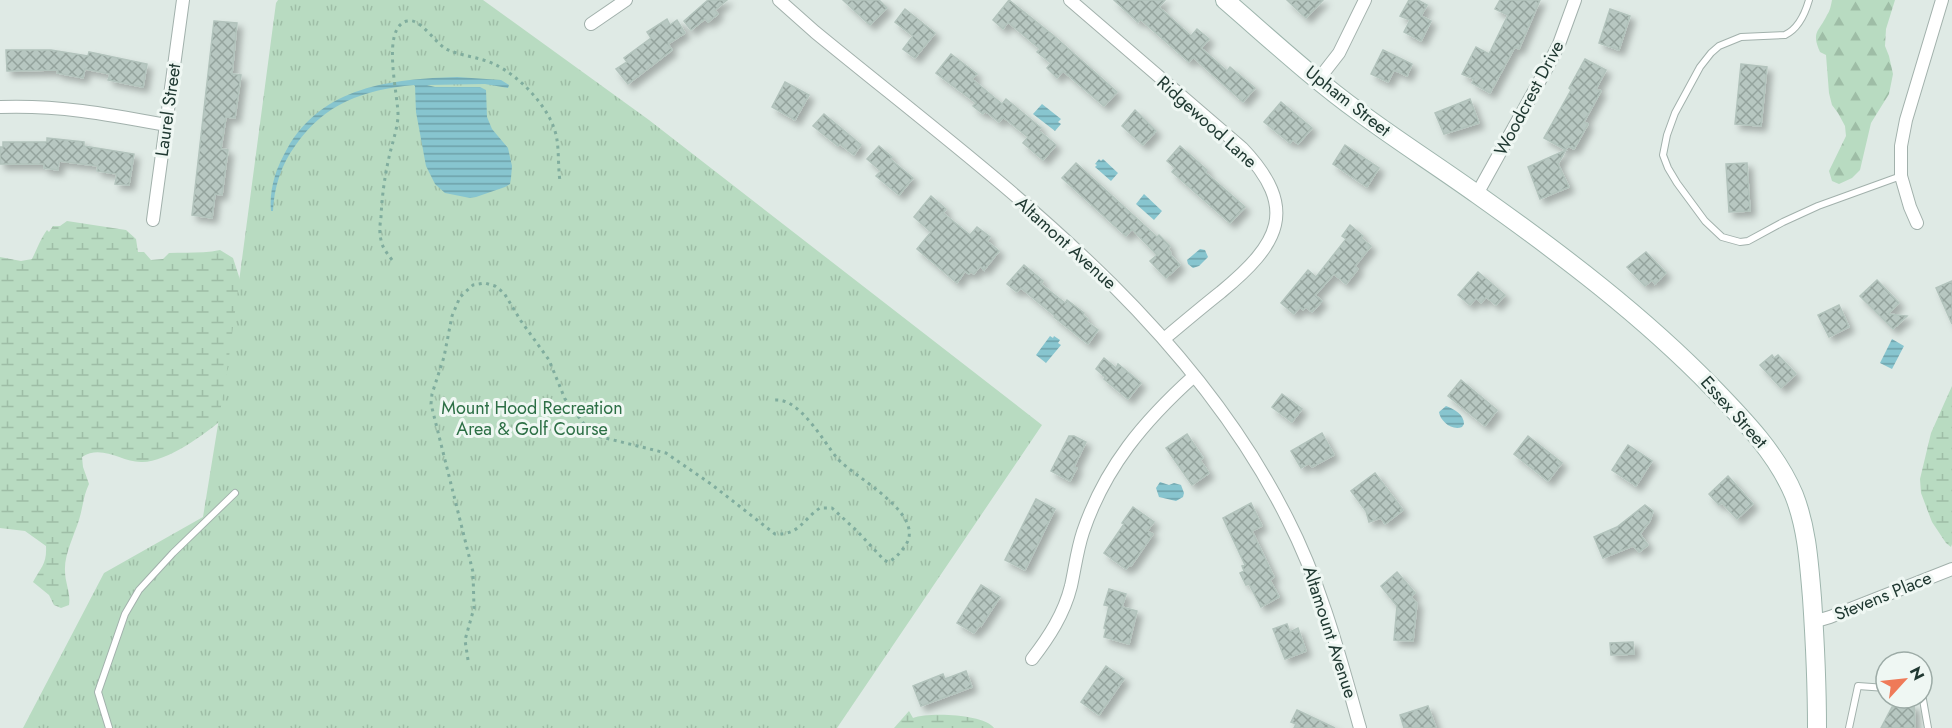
<svg xmlns="http://www.w3.org/2000/svg" width="1952" height="728" viewBox="0 0 1952 728" font-family="Jost,sans-serif">
<defs>
<pattern id="forest-firs" width="22" height="20" patternUnits="userSpaceOnUse" patternTransform="scale(1.5)"><rect width="22" height="20" fill="#b8dbc1"/><path d="M5 1l3.5 6h-7zM16 11l3.5 6h-7z" fill="#9ebda6"/></pattern>
<pattern id="wetland-marsh" width="20" height="14" patternUnits="userSpaceOnUse" patternTransform="scale(1.5)"><rect width="20" height="14" fill="#b8dbc1"/><path d="M1 5h8M5 5V1M11 12h8M15 12V8" fill="none" stroke="#9ebda6"/></pattern>
<pattern id="park-tufts" width="24" height="20" patternUnits="userSpaceOnUse" patternTransform="scale(1.5)"><rect width="24" height="20" fill="#b8dbc1"/><path d="M3 7l-1-3M5 7V3M7 7l1-3M15 17l-1-3M17 17v-4M19 17l1-3" fill="none" stroke="#9ebda6"/></pattern>
<pattern id="water-rules" width="6" height="5" patternUnits="userSpaceOnUse" patternTransform="scale(1.5)"><rect width="6" height="5" fill="#87c5cf"/><path d="M0 2.5h6" fill="none" stroke="#6ea1a9"/></pattern>
<pattern id="building-cross-hatch" width="8" height="8" patternUnits="userSpaceOnUse" patternTransform="scale(1.5)"><rect width="8" height="8" fill="#b7c7c1"/><path d="M0 0l8 8M0 8l8-8" fill="none" stroke="#94a39d"/></pattern>
<filter id="shadow"><feDropShadow dx="5" dy="5" stdDeviation="3" flood-color="#0004"/></filter>
</defs>
<rect width="100%" height="100%" fill="#dfeae5"/>
<path fill="url(#forest-firs)" d="M1832,0H1895L1886,29L1885,46L1889,56L1893,74L1889,94L1871,123L1860,170L1852,178L1839,184L1832,181L1829,171L1846,136L1845,126L1838,113L1832,105L1829,93L1826,55L1820,52C1811,31 1819,32 1827,15C1830,11 1831,5 1832,0Z"/>
<path fill="url(#wetland-marsh)" d="M67,221L126,230L136,239L138,252H144L151,260L163,259L169,253C186,252 204,254 220,250L233,258L242,286L224,418C205,434 166,463 141,462C121,462 102,444 82,457L83,467L89,484C83,497 83,507 79,520C74,536 64,555 65,571C65,583 71,593 69,605L61,608L54,605L49,595L33,582C41,567 47,564 46,546L25,531L0,528V257L21,261L32,259C37,249 40,240 47,230L49,232L53,226H60Z
M1952,386V544L1951,547L1946,543L1932,522L1921,493L1920,479L1931,433Z
M909,711L913,718C929,712 984,714 994,728H894Z"/>
<path fill="url(#park-tufts)" d="M278,0H483L649,120L1042,425L837,728H23L104,573L203,517L229,357L276,3Z"/>
<path fill="url(#water-rules)" d="M457,77L501,80L509,85L508,88L485,84L427,85L435,87H480L486,90L487,117L492,129L508,148L512,166L511,178L510,184L505,187L476,197L470,198L445,193L435,184L426,166L416,112L415,86L414,85C363,90 325,103 295,146C281,165 274,188 273,211H271C269,189 276,168 287,149C322,86 392,79 457,77Z
M1042,104L1061,119L1058,122L1061,124L1055,131L1033,114Z
M1099,159L1101,161L1103,159L1118,173L1111,181L1095,167L1097,165L1095,164Z
M1144,194L1162,211L1154,220L1136,204Z
M1200,249L1205,250L1208,257L1199,266L1193,268L1188,264L1187,260Z
M1050,336L1053,338L1054,336L1060,340L1058,343L1061,345L1046,363L1036,355Z
M1892,339L1904,346L1892,369L1880,363Z
M1446,406C1454,409 1464,414 1464,424L1462,427C1452,431 1440,421 1439,412Z
M1160,482L1169,485L1174,483L1181,485L1184,493L1183,497L1176,501L1159,497L1156,488Z"/>
<path fill="url(#building-cross-hatch)" stroke="#b2c3bc" stroke-width="1.5" filter="url(#shadow)" d="M708,0H727L715,10L718,14L708,22L705,19L691,30L684,21Z
M843,0H879L887,8L870,25Z
M1009,0L1054,36L1117,92L1104,106L1063,71L1057,78L1047,68L1051,63L1037,52L1040,49L1008,22L1003,29L993,20Z
M1114,0H1165L1159,7L1191,36L1197,29L1209,39L1201,48L1227,71L1230,67L1255,88L1243,102L1193,57L1189,62L1140,19L1138,22Z
M1287,0H1323L1306,18Z
M1409,0H1418L1427,5L1421,16L1431,21L1421,41L1404,32L1410,20L1400,16Z
M1500,0H1540L1519,49L1515,47L1490,93L1472,83L1474,79L1462,74L1476,47L1489,54L1508,15L1495,9Z
M905,9L935,33L915,58L903,49L913,36L895,22Z
M1610,9L1630,16L1619,50L1599,43Z
M667,19L670,25L677,20L685,33L668,44L672,50L628,84L616,69L627,62L624,58L651,38L647,32Z
M214,21L237,23L232,74L241,75L235,118L226,117L221,149L228,150L222,195L215,194L212,218L192,215Z
M6,50H51L88,56L89,52L147,64L143,87L108,80L110,74L85,69L83,78L57,73L58,70L7,71Z
M1383,50L1412,64L1407,76L1394,70L1388,82L1371,74Z
M951,54L977,74L972,79L1002,104L1006,99L1041,128L1038,130L1056,145L1043,160L1023,143L1028,137L1003,117L999,122L985,111L983,114L973,106L976,103L936,73Z
M1585,59L1606,70L1596,89L1601,91L1584,122L1588,124L1574,149L1568,146L1558,164L1569,187L1540,199L1528,167L1566,150L1544,138L1571,90L1569,88Z
M1741,64L1767,67L1761,126L1735,124Z
M785,82L809,95L795,120L772,107Z
M1470,99L1479,123L1444,134L1435,113Z
M1281,102L1312,128L1298,144L1293,140L1290,143L1264,122Z
M1135,110L1156,131L1143,145L1122,126Z
M824,114L861,145L854,155L840,144L838,146L813,126Z
M47,138L84,142V146L134,154L129,185L115,184L117,174L97,171L98,166L59,161L58,170L44,168V164H0V147H3V142H47Z
M1345,145L1379,168L1367,187L1333,164Z
M879,146L892,157L890,159L913,178L899,195L876,176L881,171L867,159Z
M1180,146L1207,170L1205,172L1245,207L1230,223L1172,172L1175,168L1167,161Z
M1076,163L1157,237L1159,235L1170,246L1168,249L1171,253L1170,254L1180,265L1166,278L1150,261L1157,255L1132,229L1126,236L1062,178Z
M1747,163L1750,211L1729,212L1726,164Z
M931,196L946,209L943,213L970,235L977,227L990,237L987,241L999,251L984,270L980,266L974,274L971,272L969,274L965,271L957,283L917,249L931,232L914,217Z
M1350,225L1363,236L1361,238L1371,246L1355,266L1358,269L1346,284L1334,274L1315,295L1322,301L1312,312L1306,307L1303,310L1300,307L1294,314L1281,303L1308,270L1316,277L1346,239L1342,236Z
M1646,252L1666,273L1655,284L1652,280L1645,286L1627,267Z
M1024,265L1043,281L1041,284L1065,303L1067,300L1084,313L1083,315L1088,319L1086,321L1098,330L1088,344L1054,317L1055,316L1021,288L1017,292L1007,284Z
M1478,272L1505,295L1496,305L1486,297L1481,303L1476,298L1470,305L1458,295Z
M1877,280L1899,303L1888,314L1907,316L1893,329L1860,296Z
M1952,281V324L1936,288Z
M1839,305L1849,327L1829,337L1818,315Z
M1772,355L1774,358L1778,355L1796,374L1781,388L1760,365Z
M1104,358L1116,368L1118,364L1141,383L1128,399L1104,379L1105,377L1096,369Z
M1461,380L1497,410L1485,426L1448,396Z
M1282,394L1302,409L1292,422L1272,407Z
M1322,433L1334,455L1312,467L1309,463L1301,468L1291,451Z
M1187,434L1203,458L1200,460L1209,473L1192,485L1166,448Z
M1069,436H1074L1086,442L1074,467L1077,468L1070,481L1051,471Z
M1528,436L1562,463L1548,481L1514,454Z
M1628,445L1652,461L1636,486L1612,470Z
M1375,473L1403,510L1385,524L1381,518L1369,522L1366,511L1351,491Z
M1728,476L1753,504L1737,519L1722,503L1719,505L1709,494Z
M1036,499L1055,509L1025,570L1005,560Z
M1251,503L1262,526L1252,531L1274,577L1270,580L1279,597L1261,607L1249,584L1246,585L1240,573L1244,571L1242,566L1245,565L1223,518Z
M1645,505L1653,511L1650,521L1640,534L1648,545L1639,552L1633,546L1603,558L1594,537L1617,527Z
M1133,507L1154,522L1147,531L1153,534L1131,566L1129,565L1126,569L1104,553L1124,524L1122,523Z
M1397,572L1415,593L1411,597L1417,603L1413,641L1394,640L1397,606L1381,586Z
M981,585L1000,597L981,626L980,625L974,633L957,623Z
M1109,589L1126,594L1122,607L1137,611L1129,644L1104,637L1106,629L1104,628L1109,606L1104,605Z
M1287,624L1290,632L1298,628L1306,651L1285,659L1273,629Z
M1633,642L1634,654L1611,655L1610,643Z
M1106,666L1124,679L1099,715L1081,702Z
M966,671L972,687L921,706L913,686L943,674L945,679Z
M1914,705L1915,728H1881L1892,707Z
M1428,706L1436,728H1404L1400,715Z
M1297,710L1335,728H1294L1296,724L1291,722Z"/>
<g fill="none" stroke-linecap="round" stroke-linejoin="round">
<g stroke="#a2b1ac" stroke-width="8">
<path id="lane" d="M1809,0C1805,14 1798,29 1785,35L1741,37L1719,46L1711,53L1700,67L1675,113L1667,135L1663,155L1668,168L1677,183L1705,221L1722,237L1740,242L1748,241L1783,222L1818,206L1901,176
M1922,694L1928,728
M109,728L98,692L125,614L139,590L173,553L235,493
M1849,728L1858,686L1886,688"/>
</g>
<g stroke="#a2b1ac" stroke-width="14">
<path id="street" d="M779,0L815,32C989,175 1183,311 1287,518C1321,584 1340,657 1360,728
M1070,0L1242,148C1300,209 1279,244 1221,292C1202,307 1183,323 1164,339
M591,24L626,0
M1318,80L1339,53L1365,0
M0,107C60,105 107,114 166,125
M1477,194L1549,64L1559,44L1575,0
M153,220L183,0
M1917,223L1910,207L1901,176V146L1906,120L1942,0
M1813,622L1830,617L1952,569
M1032,659C1049,637 1064,614 1071,586C1075,568 1077,550 1083,532C1105,467 1144,421 1194,376"/>
</g>
<g stroke="#9eb5ad" stroke-width="20">
<path id="secondary" d="M1225,0C1269,38 1312,78 1359,112C1398,141 1439,167 1478,195C1561,254 1642,315 1713,388C1744,420 1777,454 1794,495C1807,528 1809,563 1812,598C1815,642 1817,685 1817,728"/>
</g>
<path stroke="#80ad9e" stroke-width="3" stroke-dasharray="3 4.5" stroke-linecap="butt" d="M392,260C387,253 382,247 381,240C379,232 380,224 381,217C382,195 385,174 390,153C393,141 397,129 398,117C399,97 380,28 407,21C420,17 435,43 446,49C461,56 479,57 494,64C520,76 553,110 557,140C559,153 558,168 560,181
M468,660L465,640L474,608L473,572L431,404L432,394L444,357L452,316L460,297L473,285L485,283L495,286L504,293L521,321L549,360L565,399L587,428L597,436L666,453L711,484L775,534C800,535 802,520 820,508H832L857,531L884,560L888,562C895,559 900,553 905,546C928,514 853,477 837,458C823,441 800,398 775,400"/>
<use href="#lane" stroke="#fff" stroke-width="6"/>
<use href="#street" stroke="#fff" stroke-width="12"/>
<use href="#secondary" stroke="#fff" stroke-width="18"/>
</g>
<g text-anchor="middle" stroke-width="6" stroke-linejoin="round" paint-order="stroke">
<g font-size="18" fill="#203932" stroke="#eff7f3">
<text transform="translate(1529 98) rotate(-62)" y="6">Woodcrest Drive</text>
<text transform="translate(1348 101) rotate(38)" y="6">Upham Street</text>
<text transform="translate(168 110) rotate(-82)" y="6">Laurel Street</text>
<text transform="translate(1207 122) rotate(42)" y="6">Ridgewood Lane</text>
<text transform="translate(1066 243) rotate(42)" y="6">Altamont Avenue</text>
<text transform="translate(1734 412) rotate(48)" y="6">Essex Street</text>
<text transform="translate(1883 596) rotate(-22)" y="6">Stevens Place</text>
<text transform="translate(1330 632) rotate(72)" y="6">Altamount Avenue</text>
</g>
<g font-size="18" fill="#2c6f45" stroke="#eff7f3">
<text x="532" y="414">Mount Hood Recreation<tspan x="532" dy="21">Area &amp; Golf Course</tspan></text>
</g>
</g>
<g transform="translate(1904 680) rotate(63)"><circle r="28" fill="#eff7f3" stroke="#9caba6" stroke-width="1.5"/>
<path d="M0-4.5L10 22L0 15L-10 22Z" fill="#ef7a58"/>
<text y="-9" font-size="16" font-weight="bold" text-anchor="middle" fill="#203932">N</text>
</g>
</svg>
